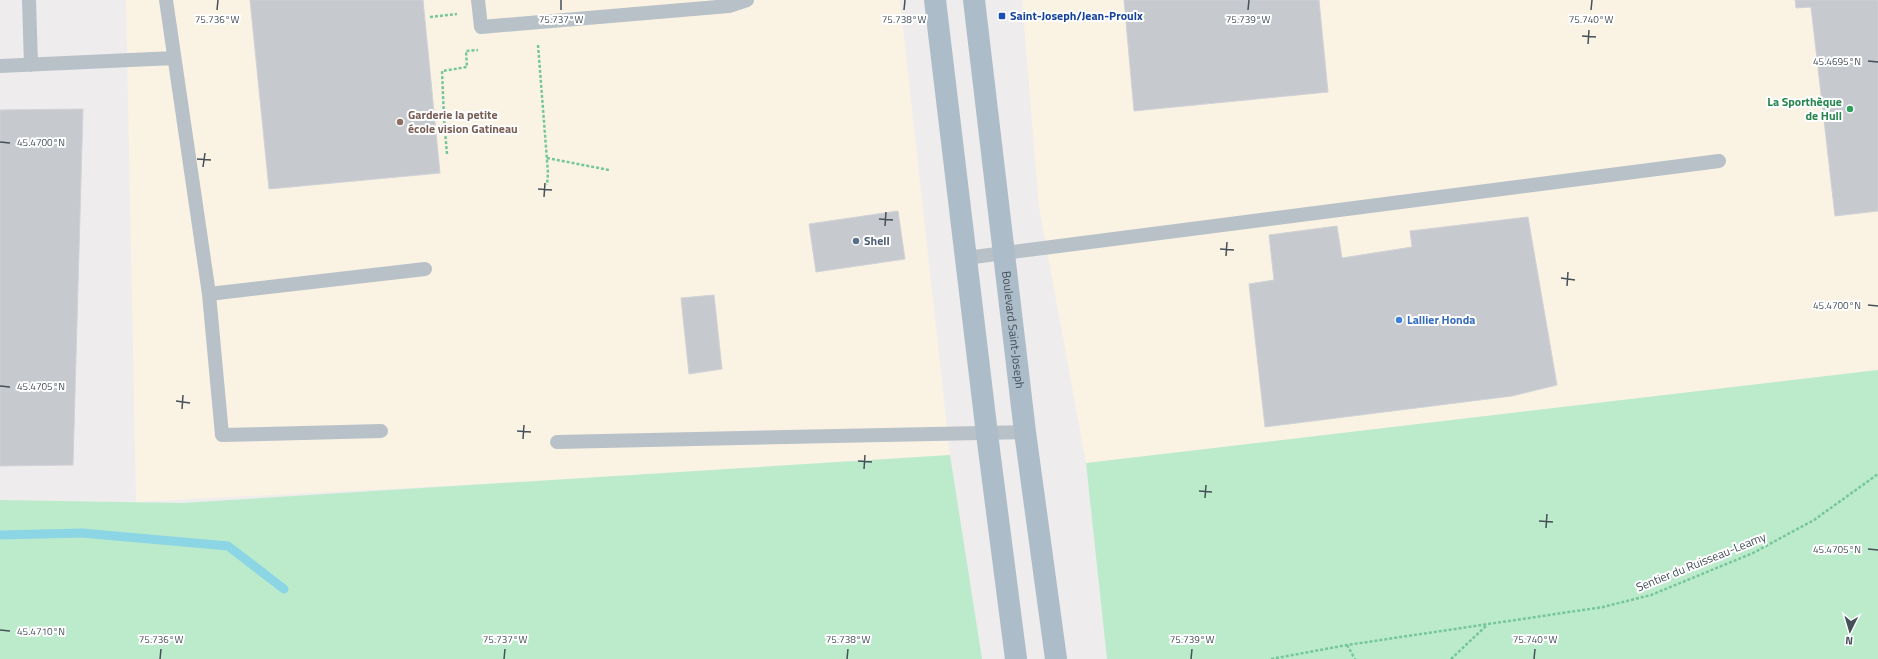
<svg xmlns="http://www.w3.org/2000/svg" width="1878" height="659" viewBox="0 0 1878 659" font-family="'Titillium Web',sans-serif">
<rect width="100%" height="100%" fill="#eeecec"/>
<path fill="#faf3e4" d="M126,0H900L950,455L504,483L136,502Z
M1022,0H1878V370L1086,463L1039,207Z"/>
<path fill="#bcebcc" d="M1878,370V659H1107L1086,463Z
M950,455L982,659H0V500L182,503Z"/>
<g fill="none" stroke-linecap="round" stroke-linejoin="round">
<path stroke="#8bd5e5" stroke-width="9" d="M0,535L82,533L228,546L284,589"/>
</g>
<path fill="#c6c9ce" stroke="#d0d2d7" d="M250,0H423L440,173L269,189Z
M1124,0H1319L1328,92L1134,111Z
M1795,0H1878V211L1835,216L1811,7L1796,8Z
M83,109L73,465L0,466V110Z
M898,211L905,259L816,272L809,224Z
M1528,217L1557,385L1512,396L1265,427L1249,284L1274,280L1269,235L1337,226L1342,258L1412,247L1410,231Z
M714,295L722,369L689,374L681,298Z"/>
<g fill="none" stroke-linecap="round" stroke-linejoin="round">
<path stroke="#76c69c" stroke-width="2.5" stroke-dasharray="3 2" stroke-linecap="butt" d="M430,17L457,14
M538,45L548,173L547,185
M447,154L444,119L442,71L467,67L466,51L478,50
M547,158L609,170
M1347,645L1355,659
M1271,659L1347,645L1603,607L1651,595L1753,553L1814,520L1878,474
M1451,659L1487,625"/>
<path stroke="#b8c1c8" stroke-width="14" d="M29,0L31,65
M166,0L209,294L425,269
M478,0L481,27L729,6L747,0
M0,66L174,58
M966,258L1719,161
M209,294L222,435L381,431
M557,442L1025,432"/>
<g stroke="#adbcc9" stroke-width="22">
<path d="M935,0L987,434L1016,659"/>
<path id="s1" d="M974,0L1025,432L1056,659"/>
</g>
</g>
<path fill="none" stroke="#455058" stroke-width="1.5" d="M217,10L218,0M561,10V0M904,10L905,0M1248,10L1249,0M1591,10L1592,0M1582,36L1596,37M1588,44L1589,30M1868,61L1878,62M0,142L10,143M197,159L211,160M203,167L205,153M538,189L552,190M544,197L545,183M879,219L893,220M885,226L886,212M1220,249L1234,250M1226,256L1227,242M1561,278L1575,280M1567,286L1568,272M1868,305L1878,306M0,386L10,387M176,401L190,403M182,409L183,395M517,431L531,432M523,439L524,425M858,461L872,462M864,469L865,455M1199,491L1212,492M1205,498L1206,485M1539,521L1553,522M1546,528L1547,514M1868,549L1878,550M0,630L10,631M160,659L161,649M504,659L505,649M847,659L848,649M1191,659L1192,649M1534,659L1535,649"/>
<rect fill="#1a4fb4" stroke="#fff" stroke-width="1.5" x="998" y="12" width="8" height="8" rx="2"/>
<circle fill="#2e9e5b" stroke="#fff" stroke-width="1.5" cx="1850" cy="109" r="4"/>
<circle fill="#8d6e63" stroke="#fff" stroke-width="1.5" cx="400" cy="122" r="4"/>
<circle fill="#5c6f8a" stroke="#fff" stroke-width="1.5" cx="856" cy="241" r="4"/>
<circle fill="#3f7fe0" stroke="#fff" stroke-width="1.5" cx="1399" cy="320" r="4"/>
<g text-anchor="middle" stroke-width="4" stroke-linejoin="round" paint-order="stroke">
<g font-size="12" font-weight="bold" fill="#164399" stroke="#fff" text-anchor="start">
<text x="1010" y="20">Saint-Joseph/Jean-Proulx</text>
</g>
<g font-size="12" font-weight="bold" fill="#27864d" stroke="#fff" text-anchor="end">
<text x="1842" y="106">La Sporthèque<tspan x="1842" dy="14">de Hull</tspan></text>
</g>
<g font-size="12" font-weight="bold" fill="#785e54" stroke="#fff" text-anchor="start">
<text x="408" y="119">Garderie la petite<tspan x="408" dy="14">école vision Gatineau</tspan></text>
</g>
<g font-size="12" font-weight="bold" fill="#4e5e75" stroke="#fff" text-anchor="start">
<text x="864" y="245">Shell</text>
</g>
<g font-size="12" font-weight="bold" fill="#366cbe" stroke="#fff" text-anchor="start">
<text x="1407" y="324">Lallier Honda</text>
</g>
<g font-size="12" fill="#455058" stroke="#fff">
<text dy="4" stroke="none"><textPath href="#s1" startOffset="332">Boulevard Saint-Joseph</textPath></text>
<text transform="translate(1701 562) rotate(-22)" y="4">Sentier du Ruisseau-Leamy</text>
</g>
</g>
<g font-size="10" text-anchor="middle" fill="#455058" stroke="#fff" stroke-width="4" stroke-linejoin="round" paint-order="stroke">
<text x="217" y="23">75.736°W</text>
<text x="561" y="23">75.737°W</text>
<text x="904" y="23">75.738°W</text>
<text x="1248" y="23">75.739°W</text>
<text x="1591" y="23">75.740°W</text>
<text x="1837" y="65">45.4695°N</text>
<text x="41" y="146">45.4700°N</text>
<text x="1837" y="309">45.4700°N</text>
<text x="41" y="390">45.4705°N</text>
<text x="1837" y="553">45.4705°N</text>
<text x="41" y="635">45.4710°N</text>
<text x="161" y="643">75.736°W</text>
<text x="505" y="643">75.737°W</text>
<text x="848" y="643">75.738°W</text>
<text x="1192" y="643">75.739°W</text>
<text x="1535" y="643">75.740°W</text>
</g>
<g transform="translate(1850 631) rotate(185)" stroke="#ffffff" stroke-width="3" paint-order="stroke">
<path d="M0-3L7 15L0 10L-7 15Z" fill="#455058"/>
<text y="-6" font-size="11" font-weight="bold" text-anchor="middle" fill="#455058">N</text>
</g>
</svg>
